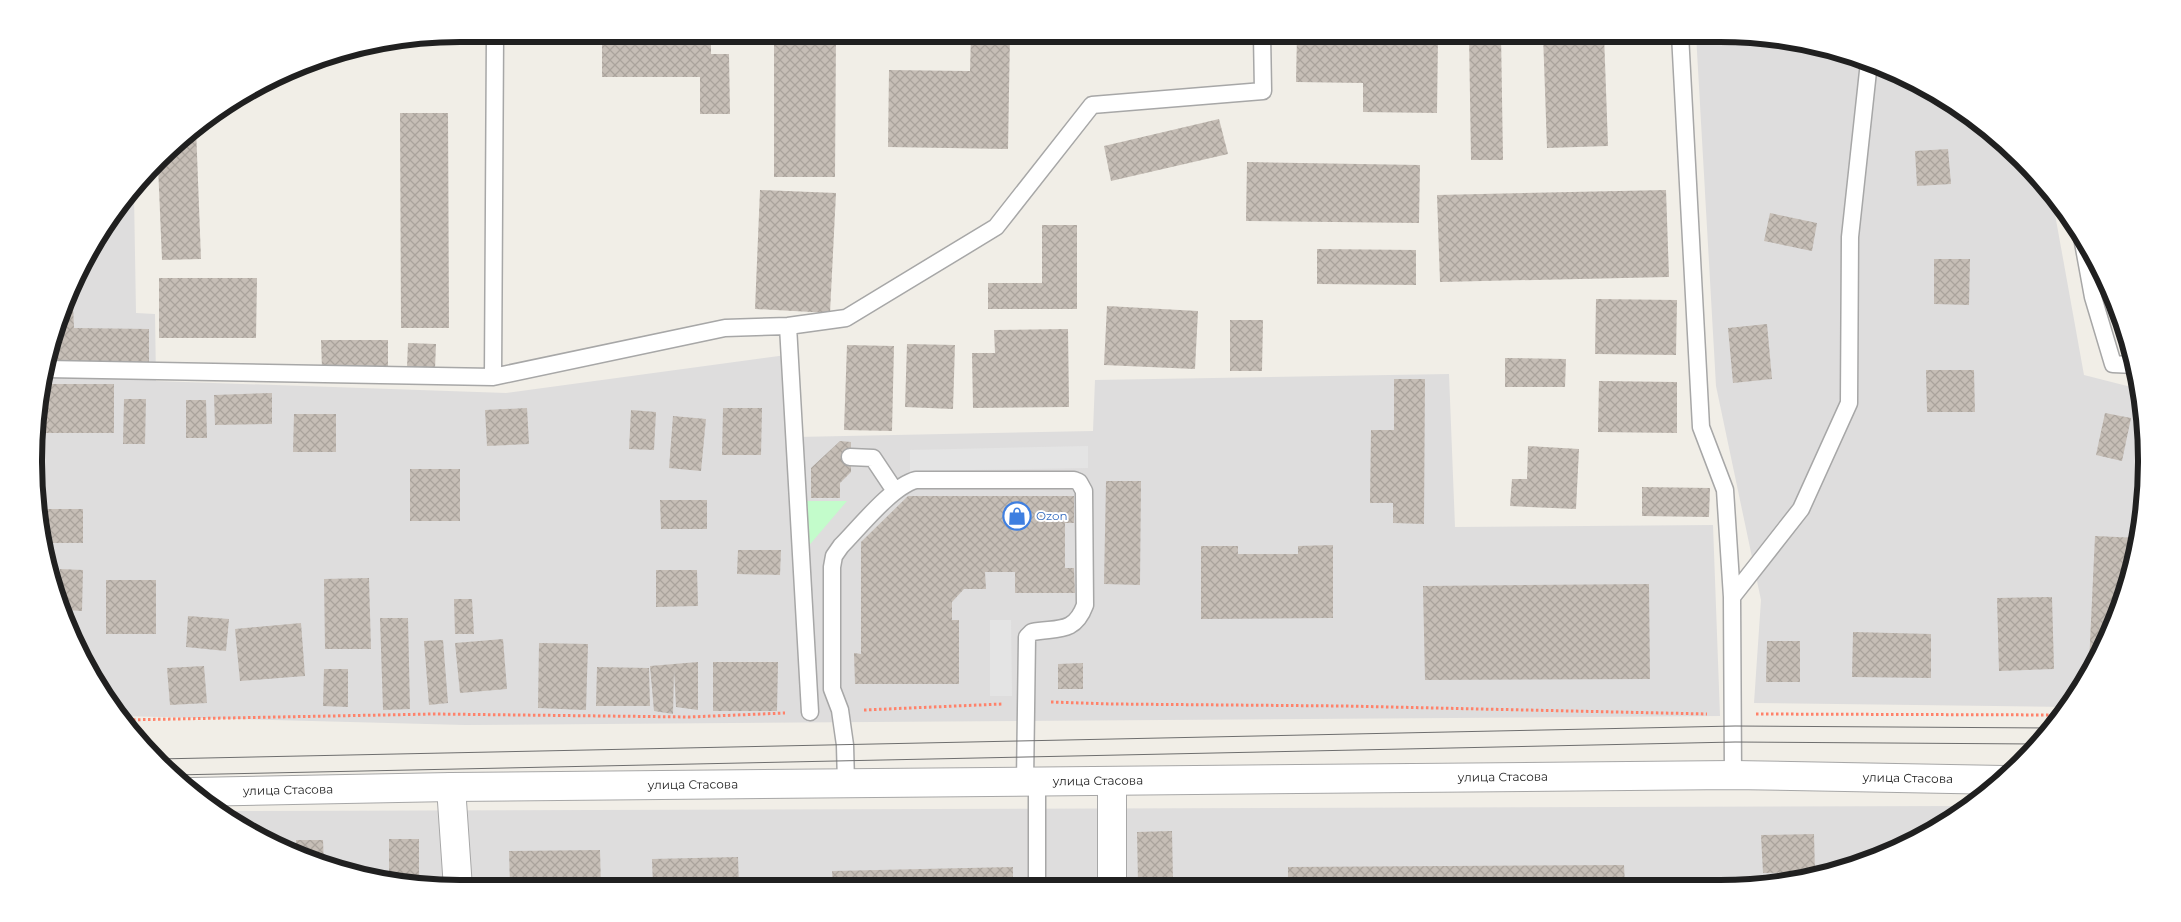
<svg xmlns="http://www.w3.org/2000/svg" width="2181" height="922" viewBox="0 0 2181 922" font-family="Montserrat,sans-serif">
<defs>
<pattern id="building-cross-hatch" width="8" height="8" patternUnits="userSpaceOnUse" patternTransform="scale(1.25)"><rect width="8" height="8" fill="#c6beb6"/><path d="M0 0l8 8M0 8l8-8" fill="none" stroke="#aaa39c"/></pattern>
</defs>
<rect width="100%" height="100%" fill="#f1eee7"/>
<path fill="#dedddd" d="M1696,34H1720L1857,56L1933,91L2001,140L2051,192L2084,375L2139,389L2146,433L2144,516L2125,598L2075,698L2067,707L1754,703L1761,600L1716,386Z
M134,195L136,313L155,314L156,381L506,393L794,354L796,437L1093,431L1095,380L1449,374L1455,527L1713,525L1720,716L465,725L120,716L91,675L42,544L37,405L56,324L91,248Z
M1964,806L1884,856L1776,885L461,888L324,866L221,811Z"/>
<path fill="#c3fccb" d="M806,501H847L806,549Z"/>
<path fill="#e4e4e4" d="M1088,446V468L910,471V450Z
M990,620H1011L1012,696H990Z"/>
<path fill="url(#building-cross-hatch)" d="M602,34H711V54H729L730,114H700V77H602Z
M774,34H836L835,177H774Z
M971,34H1010L1008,149L888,147L889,70L970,71Z
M1297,34H1438L1437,113L1363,112V83L1296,82Z
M1469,34H1501L1503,160H1471Z
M1543,34H1604L1608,146L1547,148Z
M400,113H448L449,328H401Z
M1219,119L1228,154L1111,181L1104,146Z
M196,128L201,259L162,260L158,165L180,140Z
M1948,149L1951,184L1917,186L1915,151Z
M1247,162L1420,165L1419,223L1246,221Z
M760,190L836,193L830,313L755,309Z
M1666,190L1669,277L1440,282L1437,195Z
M1770,213L1817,223L1812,251L1764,241Z
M1042,225H1077V309H988V283H1042Z
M1317,249L1416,250V285L1317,284Z
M1934,259H1970L1969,305L1934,304Z
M159,278H257L256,338H159Z
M1596,299L1677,300L1676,355L1595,354Z
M65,305H73L74,328L149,329V363H47L56,324Z
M1107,306L1198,311L1195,369L1104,365Z
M1230,320H1263L1262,371H1230Z
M1767,324L1772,379L1733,383L1728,328Z
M1068,329L1069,407L973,408L972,353H995L994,330Z
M321,340H388V368L322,369Z
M408,343L436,344L435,369L407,368Z
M907,344L955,345L953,409L905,407Z
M847,345L894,346L892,431L844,430Z
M1505,358L1566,359L1565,387H1505Z
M1926,370H1974L1975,412H1927Z
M1394,379H1425L1424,524L1393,523V503H1370L1371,430H1394Z
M1599,381L1677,382V433L1598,432Z
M42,384H114V433H38L37,405Z
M272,393V424L215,425L214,395Z
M124,399H146L145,444H123Z
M186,400H206L207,438H186Z
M527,408L529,444L487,446L485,410Z
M723,408H762L761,455H722Z
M631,410L656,412L654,450L629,449Z
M2105,413L2131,418L2122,461L2096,455Z
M294,414H336V452H293Z
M673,416L706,419L701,471L669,468Z
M840,441L851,442V472L840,483V498H811V468Z
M1528,446L1579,449L1576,509L1510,506L1512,479H1527Z
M410,469H460V521H410Z
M1106,481H1141L1140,585L1104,584Z
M1642,487L1710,488L1709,517L1642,516Z
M908,496H1074V523H1065V568H1074L1075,593H1015V572H985L986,589H964L952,602V620H959V684H855L854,653L861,654V542Z
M660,500H707V529H661Z
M41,509H83V543H42Z
M2095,536L2139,538L2125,598L2092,665L2089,664Z
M1333,545V618L1201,619V546H1238V554H1298V546Z
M738,550H781L780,575L737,574Z
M60,569L83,570L82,611L67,610L60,591Z
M656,570H697L698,606L656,607Z
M369,578L371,649H325L324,579Z
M106,580H156V634H106Z
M1649,584L1650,679L1425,680L1423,586Z
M2052,597L2054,669L1999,671L1997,598Z
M454,599H472L474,634H455Z
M188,616L229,619L226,651L186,647Z
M380,618H408L410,709L383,710Z
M301,623L305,676L240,681L235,629Z
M1853,632L1931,634V678L1852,677Z
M503,639L507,689L460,693L455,643Z
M443,640L448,703L429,705L424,641Z
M1767,641H1800V682H1766Z
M539,643L588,644L586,710L538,708Z
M698,662V710L676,707L674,670L673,714L654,711L650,666Z
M713,662H778L777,711H713Z
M1083,663V689H1058V664Z
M204,666L207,703L170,705L167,668Z
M597,667L649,668L650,706H596Z
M324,669H348V707L323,706Z
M1172,831L1173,881L1138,882L1137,832Z
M1814,834L1815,872L1763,873L1761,835Z
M389,839H419V881L389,876Z
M296,840H323L324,865L296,851Z
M600,850L601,888H510L509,851Z
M738,857L739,887L653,888L652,859Z
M1624,865L1625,885L1288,886V867Z
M1013,867V887H833L832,871Z"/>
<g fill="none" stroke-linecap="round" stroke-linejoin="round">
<g stroke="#a7a7a7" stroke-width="19">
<path id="service" d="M1680,34L1701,427L1725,490L1732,597L1733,775
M2082,237L2093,297L2113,364L2135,365
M788,326L810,712
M46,369L493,377L725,328L788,326L846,318L996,227L1092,105L1263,91L1262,34
M493,377L495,34
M850,457L873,458L895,491
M1732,597L1801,509L1849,403L1850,237L1869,62
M846,783L845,745L840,710L832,689V567L834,556L841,546C859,528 892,486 916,480H1074L1079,482L1084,491L1085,605C1074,635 1056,627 1032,632L1027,637L1025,782
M1037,887V781"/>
</g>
<g stroke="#a7a7a7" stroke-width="30">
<g id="minor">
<path d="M451,787L458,888"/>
<path id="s1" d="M192,792L451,787L1733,775L2004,780"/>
<path d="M1112,886V781"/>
</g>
</g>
<path stroke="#ff826a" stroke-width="3" stroke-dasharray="2.5 2.5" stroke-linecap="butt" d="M1051,702L1112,704L1344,706L1707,714
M864,710L1002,704
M1756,714L2060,715
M123,720L434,714L689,717L785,713"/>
<use href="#service" stroke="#fff" stroke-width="16"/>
<use href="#minor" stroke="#fff" stroke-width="28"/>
<path stroke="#6e6e6e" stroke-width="1" d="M158,759L1735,726L2049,728
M174,775L1735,742L2035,744"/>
</g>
<defs>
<g id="shop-ring" transform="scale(1.4375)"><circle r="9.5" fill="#fff" stroke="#3f7fe0" stroke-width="1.5"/><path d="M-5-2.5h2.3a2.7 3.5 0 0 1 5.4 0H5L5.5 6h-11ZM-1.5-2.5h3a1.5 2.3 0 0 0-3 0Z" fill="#3f7fe0"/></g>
</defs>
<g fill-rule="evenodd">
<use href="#shop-ring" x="1017" y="516"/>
</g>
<g text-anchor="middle" stroke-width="4" stroke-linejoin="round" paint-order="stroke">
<g font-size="12" fill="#366cbe" stroke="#fff" text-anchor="start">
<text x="1036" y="520">Ozon</text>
</g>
<g font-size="12" fill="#202020" stroke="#fff">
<text dy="4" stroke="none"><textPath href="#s1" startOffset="1311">улица Стасова</textPath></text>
<text dy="4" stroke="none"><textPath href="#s1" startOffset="1716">улица Стасова</textPath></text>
<text dy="4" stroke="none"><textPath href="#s1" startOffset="906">улица Стасова</textPath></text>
<text dy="4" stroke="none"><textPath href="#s1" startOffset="501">улица Стасова</textPath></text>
<text dy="4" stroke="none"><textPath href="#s1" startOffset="96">улица Стасова</textPath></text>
</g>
</g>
<path d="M0 0H2181V922H0ZM460 42H1720A418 418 0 0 1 2138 460V462A418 418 0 0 1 1720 880H460A418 418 0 0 1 42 462V460A418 418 0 0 1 460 42Z" fill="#fff" fill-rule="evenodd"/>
<path fill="none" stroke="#202020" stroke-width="6" d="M460 42H1720A418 418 0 0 1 2138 460V462A418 418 0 0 1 1720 880H460A418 418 0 0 1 42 462V460A418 418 0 0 1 460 42Z"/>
</svg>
